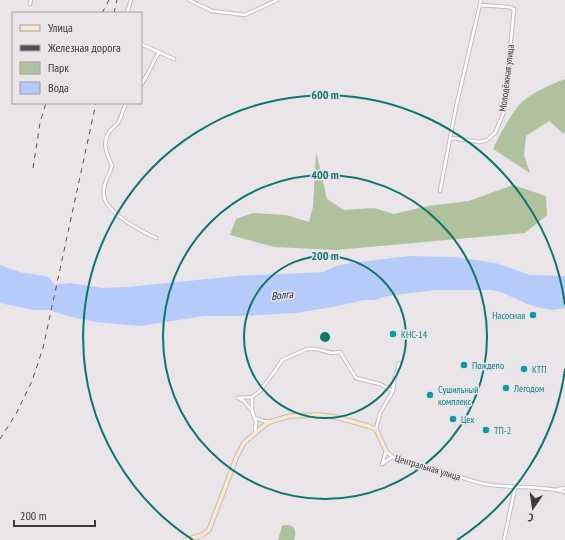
<svg xmlns="http://www.w3.org/2000/svg" width="565" height="540" viewBox="0 0 565 540" font-family="'PT Sans Narrow',sans-serif">
<rect width="100%" height="100%" fill="#e9e5e9"/>
<path fill="#b0c19d" d="M565,79V130L564,134L549,121L526,136L524,155L530,173L493,149C498,138 514,108 523,101C535,91 550,85 565,79Z
M316,152L327,199L344,210L374,208L394,214L428,206L469,201L513,185L546,196L547,215L525,233L336,250L275,247L230,235L236,219L253,213L286,215L309,222L313,207Z
M284,525C295,524 297,531 294,540H278L282,526Z"/>
<path fill="#b6cbf9" d="M410,256L454,257L496,263L530,275L565,276V308L553,310L536,307L525,303L501,292L492,290H435L387,296L375,300H364L338,306L296,313L238,316H204L140,326L96,322L71,317L49,310H33L0,303V265L19,272L44,276L48,277L55,285L70,283L102,288L128,287L237,276L323,272L337,266L351,263Z"/>
<g fill="none" stroke-linecap="round" stroke-linejoin="round">
<g stroke="#c0bcc0" stroke-width="4.5">
<path id="street" d="M189,0L212,11L245,15L277,0
M30,4L31,0
M127,13L131,0
M141,44L174,59
M141,85C149,73 152,64 159,52
M127,103C122,109 122,117 118,123C115,127 111,129 109,132C101,145 108,155 112,166C109,176 102,185 104,196C106,213 141,231 156,238
M451,138L480,142L487,140L495,133L504,112L514,9L508,7L480,5
M440,191L456,107L481,0
M252,397L259,392L275,371L282,360L307,349H316L332,353L340,352L356,378L380,384L393,391
M252,397V411L256,422L255,433
M238,398L244,401L252,411
M238,398L252,397
M255,418L264,421L269,422
M376,429L380,413L393,391L394,381L399,363
M382,464L386,451C398,465 419,464 435,469C452,473 468,481 485,484C511,489 541,485 565,492
M382,464L392,457
M558,489L565,488
M504,540L515,488"/>
</g>
<g stroke="#c0bcc0" stroke-width="5.5">
<path id="secondary" d="M186,540L202,535L209,530L237,456L244,443L261,428L269,422L290,416L319,415L336,417L368,426L376,429L386,451"/>
</g>
<use href="#street" stroke="#fff" stroke-width="2.5"/>
<use href="#secondary" stroke="#fce8cc" stroke-width="3.5"/>
<path stroke="#535153" stroke-width="1" stroke-dasharray="5 5" stroke-linecap="butt" d="M102,13L109,0
M114,13L117,0
M33,168L40,123L46,103
M0,439L16,414L32,381L43,348L96,103"/>
</g>
<g fill="none" stroke="#0f766e" stroke-width="2">
<circle cx="325" cy="337" r="81"/>
<circle cx="325" cy="337" r="162"/>
<path d="M565 369A242 242 0 0 1 457 540M193 540A242 242 0 1 1 565 305"/>
</g>
<g fill="#0f9aa8" stroke="#e9e5e9" stroke-width="1.5">
<circle cx="533" cy="315" r="4"/>
<circle cx="393" cy="334" r="4"/>
<circle cx="464" cy="365" r="4"/>
<circle cx="524" cy="369" r="4"/>
<circle cx="506" cy="388" r="4"/>
<circle cx="430" cy="395" r="4"/>
<circle cx="453" cy="419" r="4"/>
<circle cx="486" cy="430" r="4"/>
</g>
<g text-anchor="middle" stroke-width="3" stroke-linejoin="round" paint-order="stroke">
<g font-size="10" fill="#3b3a3b" stroke="#e9e5e9">
<text transform="translate(506 78) rotate(-83)" y="4">Молодёжная улица</text>
<text transform="translate(428 467) rotate(17)" y="4">Центральная улица</text>
</g>
<g font-size="10" fill="#0d838f" stroke="#e9e5e9" text-anchor="start">
<text x="525" y="319" text-anchor="end">Насосная</text>
<text x="401" y="338">КНС-14</text>
<text x="472" y="369">Пождепо</text>
<text x="532" y="373">КТП</text>
<text x="514" y="392">Легодом</text>
<text x="438" y="393">Сушильный<tspan x="438" dy="12">комплекс</tspan></text>
<text x="461" y="423">Цех</text>
<text x="494" y="434">ТП-2</text>
</g>
<g font-size="11" font-style="italic" fill="#0d2462" stroke="#e9e5e9">
<text transform="translate(282 295) rotate(-6)" y="4">Волга</text>
</g>
</g>
<circle cx="325" cy="337" r="6" fill="#0f766e" stroke="#e9e5e9" stroke-width="2"/>
<g font-size="12" text-anchor="middle" font-weight="bold" fill="#0f766e" stroke="#e9e5e9" stroke-width="3" stroke-linejoin="round" paint-order="stroke">
<text x="325" y="99">600 m</text>
<text x="325" y="179">400 m</text>
<text x="325" y="260">200 m</text>
</g>
<rect x="12" y="12" width="130" height="92" fill="#e9e5e9" stroke="#a3a1a3"/>
<rect x="20" y="25" width="20" height="6" fill="#fce8cc" stroke="#a3a1a3"/>
<text x="48" y="32" font-size="12" fill="#3b3a3b">Улица</text>
<rect x="20" y="45" width="20" height="6" fill="#535153" stroke="#a3a1a3"/>
<text x="48" y="52" font-size="12" fill="#3b3a3b">Железная дорога</text>
<rect x="20" y="62" width="20" height="12" fill="#b0c19d" stroke="#a3a1a3"/>
<text x="48" y="72" font-size="12" fill="#3b3a3b">Парк</text>
<rect x="20" y="82" width="20" height="12" fill="#b6cbf9" stroke="#a3a1a3"/>
<text x="48" y="92" font-size="12" fill="#3b3a3b">Вода</text>
<g transform="translate(533 508) rotate(193)" stroke="#e9e5e9" stroke-width="3" paint-order="stroke">
<path d="M0-3L7 15L0 10L-7 15Z" fill="#3b3a3b"/>
<text y="-6" font-size="11" font-weight="bold" text-anchor="middle" fill="#3b3a3b">С</text>
</g>
<path d="M14 520v6h81v-6" fill="none" stroke="#3b3a3b" stroke-width="2"/>
<text x="20" y="520" font-size="12" fill="#3b3a3b" stroke="#e9e5e9" stroke-width="3" paint-order="stroke">200 m</text>
</svg>
